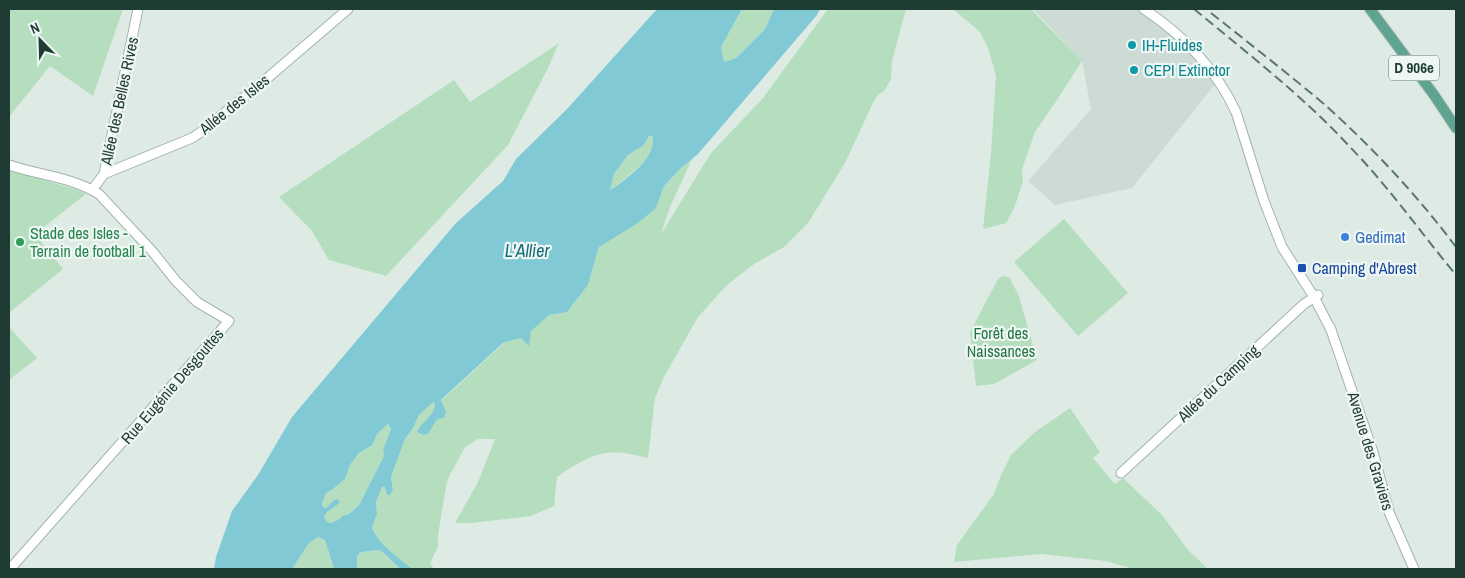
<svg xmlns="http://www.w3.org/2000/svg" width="1465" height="578" viewBox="0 0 1465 578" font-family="'Archivo Narrow',sans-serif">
<rect width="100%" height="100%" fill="#deebe5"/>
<path fill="#ccdbd4" d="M1033,9H1140L1190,51L1216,83L1132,188L1055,205L1028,181L1091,109L1082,61Z"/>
<path fill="#b5debf" d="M9,9H123L93,96L50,66L9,117Z
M742,9H774L765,29L736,58L723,62L721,47Z
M828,9H906L892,61L891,79L885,90L878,95L873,103L845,163L808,223L784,247L754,264L727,285L698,317L664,377L655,398L648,458C640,456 632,454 624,453C599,449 577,463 557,477L554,506L531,516L471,523H455L478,482L495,439H478L465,447L451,473L447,482L444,498L438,536V547L430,563L434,569C428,569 416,571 410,568C398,562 378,540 372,528L377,514L376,502L382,487H385L387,495L393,490L391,477L405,439L413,428L419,415L433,401L435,404C435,415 422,422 417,432L423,435L442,404L441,401L504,343L521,338L549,315L567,312L588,285L599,247L656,208L664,186L680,169L692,159L670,207L661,234L711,153L763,98Z
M953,9H1031L1082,61L1057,100L1035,132L1022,169L1023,181L1015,206L1006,223L983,229L991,153L996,76L988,48L980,32Z
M559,43L547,70L508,145L386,276L329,260L312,231L279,197L454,80L470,102Z
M649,136H652C660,156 623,180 610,190L614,174L628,155L644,145Z
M9,170L78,190L86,194L35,234L63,269L9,313Z
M1064,219L1128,293L1078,336L1014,262Z
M1003,276L1009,277L1019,296L1037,360L994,384L976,386L970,332L998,279Z
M9,327L37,358L9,380Z
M1070,408L1100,452L1093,458L1115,484L1123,478L1162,515L1188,550L1208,569H1133L1106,561L1041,554L954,562L957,545L994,494L1001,475L1011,455L1035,432Z
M388,424L391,429L383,450L384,456L359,505L349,514L342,516L340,519L331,523L327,522L324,517L327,512L340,503L334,500L326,508H324L322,504L326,493L333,489L345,479L350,465L359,453L371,446L374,442L377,434Z
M318,537L325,540L334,569H292L309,543Z
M379,550L384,553L400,569H357V556L361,552Z"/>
<path fill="#81cad5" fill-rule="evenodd" d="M657,9H742L721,47L724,62L736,58L765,29L774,9H820L817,15L698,154L680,169L664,186L656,208L638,223L599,247L588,285L567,312L549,315L531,331L529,346L521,338L503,343L441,400L446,412L444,418L437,419L428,434L423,435L417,432C421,422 435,415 435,404L433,402L419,415L413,428L405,439L391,477L393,490L390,495H387L385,487H382L376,502L377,514L372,528C380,545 397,557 412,569H400L384,553L379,550L361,552L357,556V569H334L325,540L318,537L309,543L292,569H214L216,557L232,511L258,475L292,417L456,223L503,181L516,159L568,108ZM649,136H652C659,156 624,181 610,190L614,174L628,155L644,145ZM388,424L391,429L383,450L384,456L359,505L349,514L342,516L340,519L331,523L327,522L324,517L327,512L340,503L338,499L334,500L326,508H324L322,504L326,493L333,489L345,479L350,465L359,453L371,446L374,442L377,434Z"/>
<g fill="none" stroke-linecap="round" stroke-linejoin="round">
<g stroke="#a1b3ac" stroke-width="11">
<path id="minor" d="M1144,9C1183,35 1216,69 1236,112L1264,201L1282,247L1314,297L1332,332
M9,165C38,175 72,177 99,194L152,251L176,281L197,302L229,321L10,569
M104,174L192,138L204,130L208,126L264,81L348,9
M92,190L104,174L105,169L138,9
M1330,327L1373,452L1389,512L1414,569
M1121,473L1304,304L1318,295"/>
</g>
<g stroke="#c0c8c6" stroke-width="12">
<path id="major" d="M1370,9L1434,95L1456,128"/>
</g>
<use href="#minor" stroke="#fff" stroke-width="9"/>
<use href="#major" stroke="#5fa491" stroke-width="10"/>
<path stroke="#58786e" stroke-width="2" stroke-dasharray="10 5" stroke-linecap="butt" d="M1194,9C1247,53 1303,96 1350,147C1389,187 1421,233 1456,275
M1211,13C1249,43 1287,73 1324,104C1372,147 1417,195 1456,247"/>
</g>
<g fill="#0f9aa8" stroke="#eef7f3" stroke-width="2">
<circle cx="1132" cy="45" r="5"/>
<circle cx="1134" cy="70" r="5"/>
</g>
<circle fill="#3f7fe0" stroke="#eef7f3" stroke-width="2" cx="1345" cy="237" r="5"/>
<circle fill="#2e9e5b" stroke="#eef7f3" stroke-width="2" cx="20" cy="242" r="5"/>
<rect fill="#1a4fb4" stroke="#eef7f3" stroke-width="2" x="1297" y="263" width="10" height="10" rx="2.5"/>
<g text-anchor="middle" stroke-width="4.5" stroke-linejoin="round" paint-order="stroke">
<rect fill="#eef7f3" stroke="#5c746d" stroke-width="1" x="1389" y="55.5" width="50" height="25" rx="4"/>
<g font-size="15" font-weight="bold" fill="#1e3c33">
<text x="1414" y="73">D 906e</text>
</g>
<g font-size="16" fill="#0d838f" stroke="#eef7f3" text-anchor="start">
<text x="1142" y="51">IH-Fluides</text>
<text x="1144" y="76">CEPI Extinctor</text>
</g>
<g font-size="16" fill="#1e3c33" stroke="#eef7f3">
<text transform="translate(119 101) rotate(-78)" y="6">Allée des Belles Rives</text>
<text transform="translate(234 104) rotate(-39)" y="6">Allée des Isles</text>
<text transform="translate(1218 383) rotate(-43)" y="6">Allée du Camping</text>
<text transform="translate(172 386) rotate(-49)" y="6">Rue Eugénie Desgouttes</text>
<text transform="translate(1371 451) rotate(73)" y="6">Avenue des Graviers</text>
</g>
<g font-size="16" fill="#27864d" stroke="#eef7f3" text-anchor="start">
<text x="30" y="239">Stade des Isles -<tspan x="30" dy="18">Terrain de football 1</tspan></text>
</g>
<g font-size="16" fill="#366cbe" stroke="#eef7f3" text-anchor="start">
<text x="1355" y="243">Gedimat</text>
</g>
<g font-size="16" fill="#164399" stroke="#eef7f3" text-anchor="start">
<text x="1312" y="274">Camping d'Abrest</text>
</g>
<g font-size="16" fill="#267543" stroke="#eef7f3">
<text x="1001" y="339">Forêt des<tspan x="1001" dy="18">Naissances</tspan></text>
</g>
<g font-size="18" font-style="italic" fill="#156c7b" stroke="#eef7f3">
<text x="527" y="257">L'Allier</text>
</g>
</g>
<rect width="1465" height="578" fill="none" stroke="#1e3c33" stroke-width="20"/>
<g transform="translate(40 40) rotate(337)" stroke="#eef7f3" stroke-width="4" paint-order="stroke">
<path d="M0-4L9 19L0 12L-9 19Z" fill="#1e3c33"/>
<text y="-8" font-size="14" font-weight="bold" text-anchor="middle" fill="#1e3c33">N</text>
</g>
</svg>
